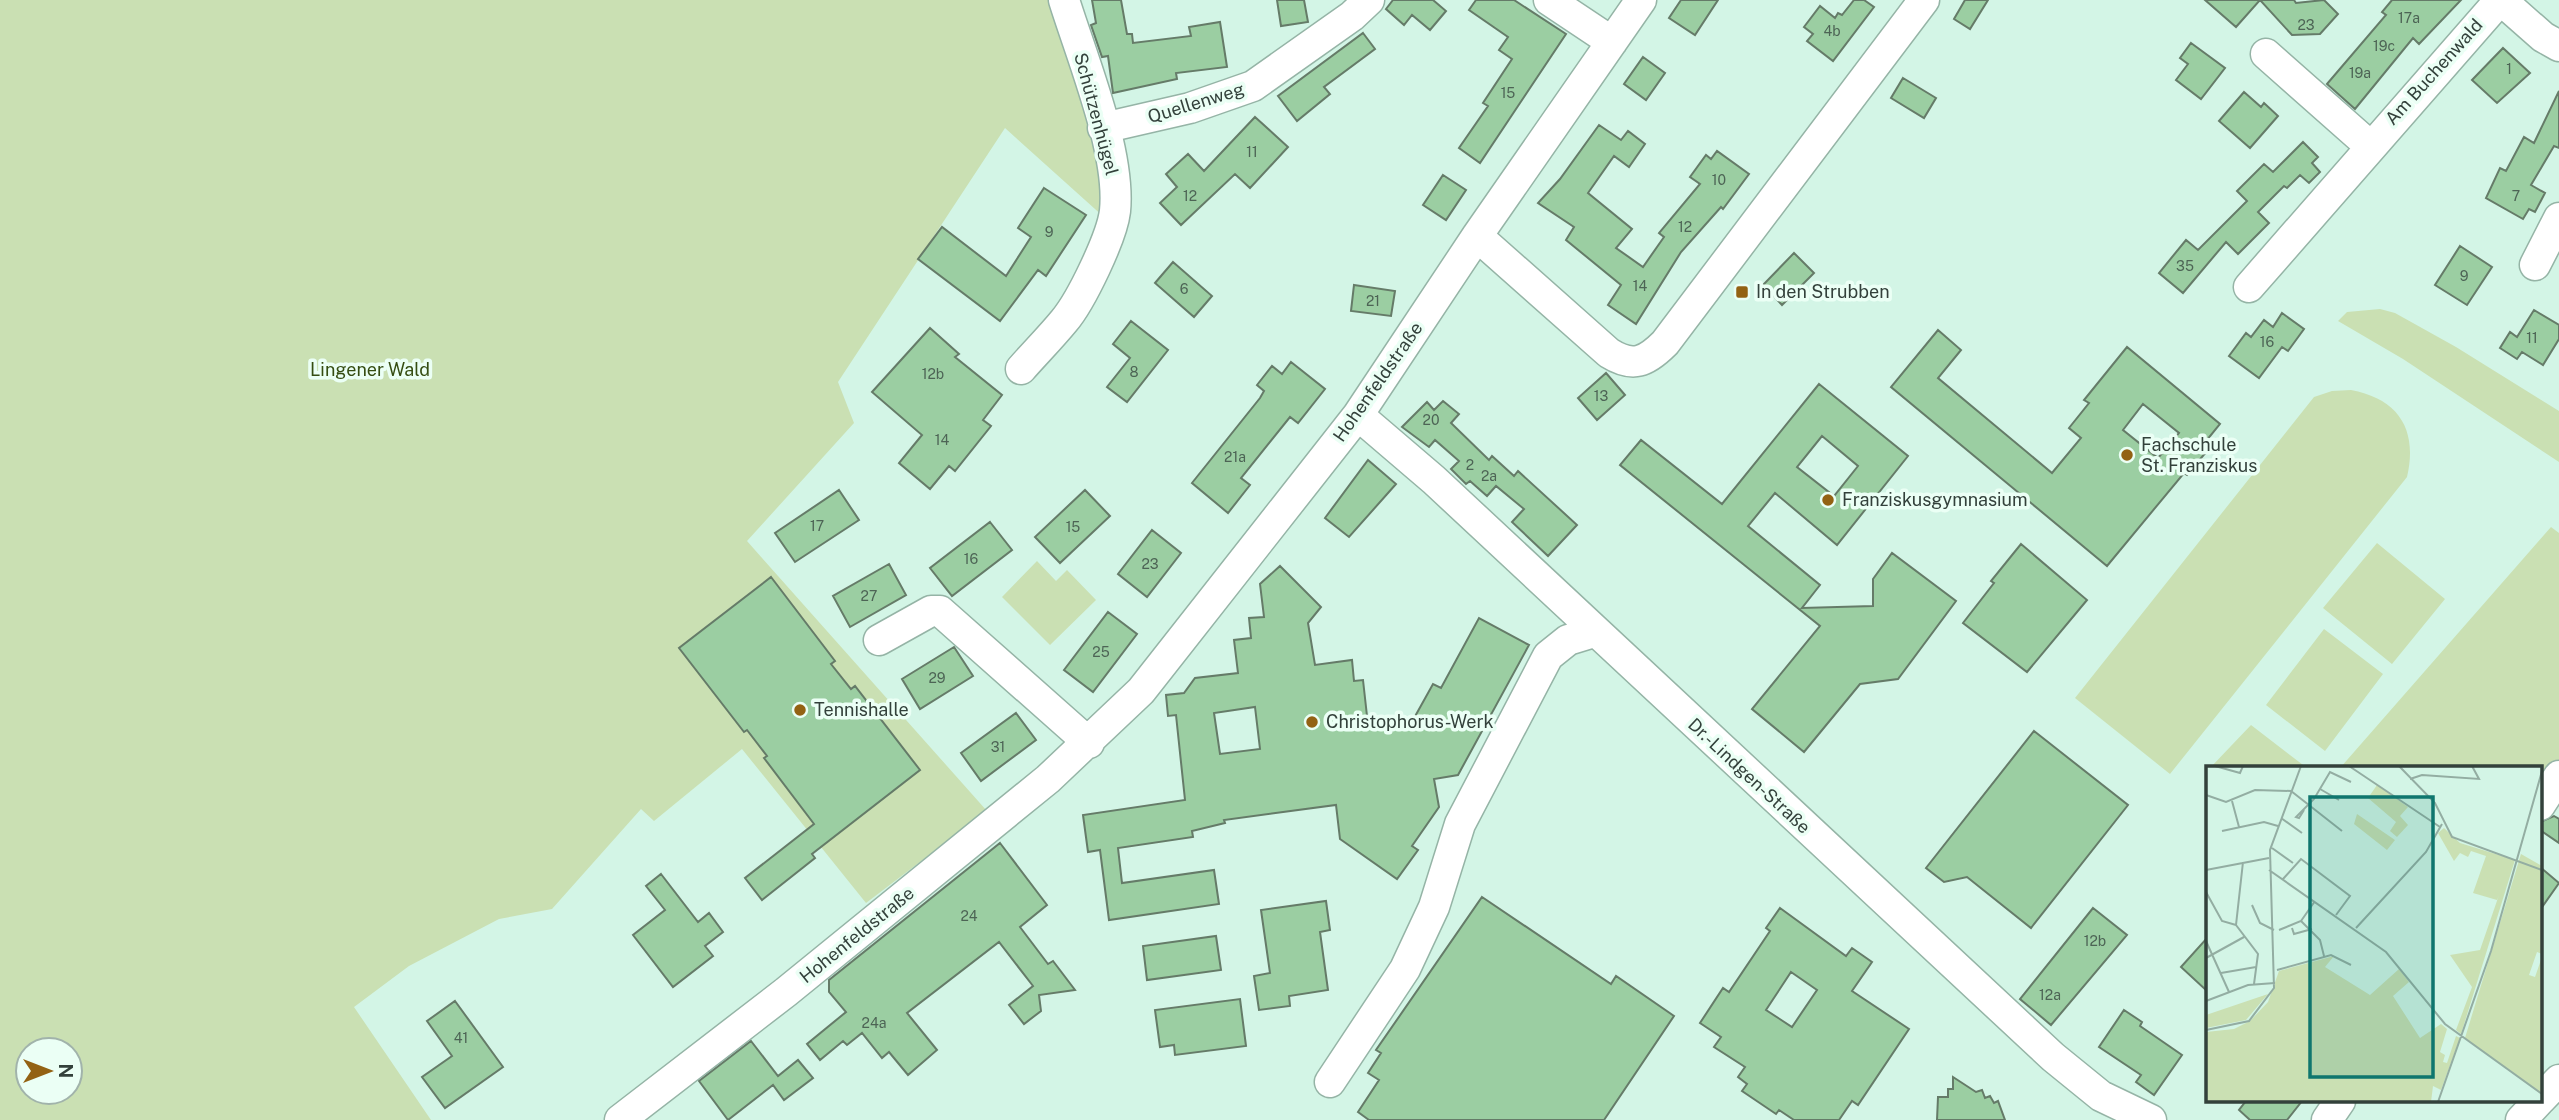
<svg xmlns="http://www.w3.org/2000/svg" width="2559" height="1120" viewBox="0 0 2559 1120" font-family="'Public Sans',sans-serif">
<rect width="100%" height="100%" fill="#d3f5e6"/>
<path fill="#cae0b3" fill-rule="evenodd" d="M0,0H1057L1091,96L1105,218L1005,128L838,382L854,423L747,541L987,811L866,903L742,749L654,821L641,809L552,909L499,919L409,966L354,1007L431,1120H0ZM28,1050H70V1092H28Z
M2380,309L2395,313L2456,347L2559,411V462L2403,359L2338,321L2347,312Z
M2351,390C2399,399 2418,430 2407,477L2170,774L2075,698L2314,397L2332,391Z
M2551,527L2559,533V761L2540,789V768H2340Z
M2377,543L2445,599L2392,664L2323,608Z
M1037,561L1056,581L1067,570L1096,600L1050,645L1002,597Z
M2324,629L2383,674L2325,751L2266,705Z
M2251,725L2307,768H2210Z"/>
<path fill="#9bcea2" stroke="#657b68" stroke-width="2" fill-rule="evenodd" d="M1092,0H1121L1127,34H1132L1133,43L1191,36L1189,27L1220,22L1227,67L1176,73L1177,79L1113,93L1108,56L1102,57L1091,25L1096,23Z
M1277,0H1304L1308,22L1281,26Z
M1393,0H1433L1446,11L1430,30L1412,15L1404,25L1386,9Z
M1476,0H1514L1566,34L1480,163L1459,148L1488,106L1483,103L1512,59L1499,50L1508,37L1469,10Z
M1681,0H1718L1695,35L1669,18Z
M1854,0H1864L1874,7L1833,61L1807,41L1813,34L1804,27L1820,6L1835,18L1838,13L1842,15Z
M1965,0H1988L1970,29L1954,19Z
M2205,0H2260L2236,27Z
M2260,0H2294L2296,3L2324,0L2338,14L2320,34L2292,35Z
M2392,0H2461L2419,44L2413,38L2355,109L2327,84L2386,15L2382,12Z
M1363,33L1375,49L1324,87L1330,94L1297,121L1278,96Z
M2191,43L2225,68L2201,99L2176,80L2188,64L2180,58Z
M2503,48L2530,73L2497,103L2472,80Z
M1643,57L1665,73L1646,100L1624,84Z
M1903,78L1936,98L1924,118L1891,98Z
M2559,91V148L2554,146L2531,185L2545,193L2535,212L2529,209L2523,219L2486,198L2500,168L2506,171L2524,137L2534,143Z
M2244,92L2261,107L2264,103L2278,116L2250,148L2219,121Z
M1255,117L1288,147L1250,188L1235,174L1181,225L1160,203L1177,187L1166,174L1188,154L1204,171Z
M1599,125L1621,140L1628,131L1645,144L1629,167L1614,156L1588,193L1632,229L1616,248L1643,267L1664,237L1659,233L1700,184L1690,177L1706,155L1711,159L1717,151L1749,174L1723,209L1721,207L1681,252L1636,324L1608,305L1621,285L1566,240L1574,227L1538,203L1560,179Z
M2303,142L2318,157L2312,163L2320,172L2309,183L2300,175L2287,188L2284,186L2258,212L2269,223L2238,254L2226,242L2183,293L2159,273L2186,240L2198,250L2247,201L2237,191L2264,164L2273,172Z
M1443,175L1466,190L1446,220L1423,205Z
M1044,188L1086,215L1046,276L1038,270L1000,321L918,259L942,227L1006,276L1031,237L1018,228Z
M2460,246L2492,267L2467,305L2435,285Z
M1794,253L1814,273L1782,305L1763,285Z
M1173,262L1212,296L1194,317L1155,283Z
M1354,285L1395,291L1391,316L1351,311Z
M2534,310L2559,325V339L2543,365L2522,352L2517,359L2500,348L2510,332L2517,337Z
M2282,313L2304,329L2288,351L2282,347L2259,378L2229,356L2246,333L2251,337L2264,320L2273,327Z
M1131,321L1168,350L1127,402L1107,387L1130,358L1113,344Z
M930,328L959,354L955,357L1002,395L983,420L991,426L955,471L949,466L930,489L899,463L922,435L872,392Z
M1938,330L1961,350L1938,378L2052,473L2081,438L2069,428L2089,403L2084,400L2127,347L2220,424L2202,446L2207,451L2187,475L2184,473L2107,566L1891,387ZM2143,404L2179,433L2158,458L2123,430Z
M1291,362L1325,389L1298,423L1290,417L1241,478L1250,485L1228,513L1192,483L1260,398L1264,391L1257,385L1272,366L1282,374Z
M1606,373L1625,395L1597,420L1578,398Z
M1819,384L1908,456L1837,545L1775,493L1748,526L1820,585L1802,608L1873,606V579L1892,553L1956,601L1898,679L1860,684L1804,752L1752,709L1820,626L1620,465L1641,440L1722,504ZM1822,436L1858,466L1834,496L1797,467Z
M1443,401L1459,414L1451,423L1489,460L1492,456L1514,476L1518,471L1577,525L1548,556L1512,522L1524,509L1496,486L1487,496L1470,481L1466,484L1451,469L1459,461L1435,440L1429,447L1402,427L1427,402L1434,410Z
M1368,460L1396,484L1349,537L1325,518Z
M839,490L859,520L795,562L775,533Z
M1085,490L1110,516L1060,563L1035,537Z
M990,522L1012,550L952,596L930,568Z
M1152,530L1181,553L1147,597L1118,574Z
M2021,544L2087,600L2027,672L1963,623L1994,583L1991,581Z
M889,564L906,595L850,627L833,596Z
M1280,566L1321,607L1308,623L1315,665L1352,660L1354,681L1363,680L1368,725L1413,720L1433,684L1441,688L1479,618L1529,645L1458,775L1434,779L1439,807L1412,846L1418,850L1397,879L1340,839L1336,805L1224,820L1225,823L1192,831L1193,837L1118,848L1122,883L1214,870L1219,904L1109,920L1100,850L1088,852L1083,815L1185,800L1176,715L1168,716L1166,695L1184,693L1195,678L1238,673L1234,640L1251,638L1249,618L1264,617L1260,584ZM1255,707L1260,749L1220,754L1214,713Z
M771,577L835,661L831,664L851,689L855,686L920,770L812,854L815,858L762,900L745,878L814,824L764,758L767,756L747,730L744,732L679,648Z
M1108,612L1137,634L1093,692L1064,670Z
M954,647L973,676L920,709L902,679Z
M1016,713L1036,740L981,781L961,753Z
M2034,731L2128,805L2031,928L1967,877L1944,882L1926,868Z
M2554,816L2559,819V843L2540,830V822Z
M1000,843L1047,905L1020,927L1048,964L1053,961L1075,990L1039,995L1041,1011L1024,1024L1009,1005L1033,986L999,942L907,1013L937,1050L908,1075L889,1052L882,1058L862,1033L847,1045L843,1041L820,1060L807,1044L846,1012L829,992V980Z
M2540,867L2559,883L2540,910Z
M661,874L698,922L709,913L723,932L705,946L713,956L673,987L633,935L665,910L646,886Z
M1482,897L1611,984L1616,976L1674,1016L1604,1120H1369L1358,1112L1379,1080L1368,1073L1381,1053L1376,1050Z
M1326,901L1330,930L1320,932L1328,990L1289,996L1290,1006L1259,1010L1254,976L1270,973L1261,910Z
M1780,908L1846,956L1852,948L1872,962L1852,991L1909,1029L1858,1105L1852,1101L1839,1120H1794L1779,1110L1776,1114L1742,1091L1747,1084L1738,1077L1745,1067L1714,1047L1721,1037L1700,1023L1723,988L1729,992L1770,931L1766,928ZM1791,972L1817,990L1792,1027L1766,1010Z
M2093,908L2127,935L2051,1025L2020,999Z
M1216,936L1221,970L1147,980L1143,946Z
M2207,938V991L2181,967Z
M1240,999L1246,1046L1175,1055L1174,1045L1160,1047L1155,1010Z
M455,1001L503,1067L445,1108L422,1077L452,1056L427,1021Z
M2124,1010L2142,1022L2140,1026L2182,1055L2154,1095L2136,1082L2141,1075L2099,1047Z
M751,1041L778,1076L798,1060L813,1078L784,1100L773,1085L728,1120L699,1081Z
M1953,1077L1976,1092L1982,1090L1985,1098L1990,1096L1994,1103L1998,1101L2005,1120H1937L1938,1097H1948V1089H1953Z
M2246,1101H2302L2287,1120H2250L2239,1110Z"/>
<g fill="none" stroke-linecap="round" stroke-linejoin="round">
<g stroke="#95b4a6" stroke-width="33">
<path id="minor" d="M1549,0L1612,42
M2501,0L2543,37L2559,46
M2266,54L2370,146
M1103,128L1190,108L1253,86L1352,16L1369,0
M1477,236L1609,353C1633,368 1646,362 1665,343L1924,0
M2535,265L2559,218
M2249,287L2500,0
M1021,369C1035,353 1050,338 1064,321C1081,301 1112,237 1115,211C1121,152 1082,58 1064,0
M1358,415L1434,480L2053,1057L2101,1096L2151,1120
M879,640L931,611H940L1089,743
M2540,805L2559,776
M1330,1082L1405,969L1434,907L1460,824L1548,656L1568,640L1594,632
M2540,1100L2559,1080
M620,1120L786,992L1048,779L1141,691L1358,415L1477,236L1641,0
M2327,1120L2340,1101
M2521,1120L2539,1101"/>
</g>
<use href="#minor" stroke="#fff" stroke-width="30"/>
</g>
<g fill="#936213" stroke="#ebfff5" stroke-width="2.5">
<rect x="1735" y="285" width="14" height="14" rx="3.5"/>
<circle cx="2127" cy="455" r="7"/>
<circle cx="1828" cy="500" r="7"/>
<circle cx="800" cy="710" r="7"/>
<circle cx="1312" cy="722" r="7"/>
</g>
<g text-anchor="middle" stroke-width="7" stroke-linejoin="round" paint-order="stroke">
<g font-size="14" fill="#4d6455">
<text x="2409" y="23">17a</text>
<text x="2306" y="30">23</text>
<text x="1832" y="36">4b</text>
<text x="2384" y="51">19c</text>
<text x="2509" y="74">1</text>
<text x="2360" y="78">19a</text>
<text x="1508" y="98">15</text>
<text x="1252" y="157">11</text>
<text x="1719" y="185">10</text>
<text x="1190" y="201">12</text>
<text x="2516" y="201">7</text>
<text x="1685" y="232">12</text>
<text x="1049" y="237">9</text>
<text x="2185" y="271">35</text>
<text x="2464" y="281">9</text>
<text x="1640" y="291">14</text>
<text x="1184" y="294">6</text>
<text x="1373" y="306">21</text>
<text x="2532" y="343">11</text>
<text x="2267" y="347">16</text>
<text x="1134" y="377">8</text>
<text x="933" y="379">12b</text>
<text x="1601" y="401">13</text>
<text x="1431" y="425">20</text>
<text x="942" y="445">14</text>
<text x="1235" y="462">21a</text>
<text x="1470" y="470">2</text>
<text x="1489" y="481">2a</text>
<text x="817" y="531">17</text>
<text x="1073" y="532">15</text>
<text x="971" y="564">16</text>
<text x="1150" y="569">23</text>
<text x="869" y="601">27</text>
<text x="1101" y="657">25</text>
<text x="937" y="683">29</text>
<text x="998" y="752">31</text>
<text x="969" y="921">24</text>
<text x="2095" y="946">12b</text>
<text x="2050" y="1000">12a</text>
<text x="874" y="1028">24a</text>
<text x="461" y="1043">41</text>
</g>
<g font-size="18" fill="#33413b" stroke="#ebfff5">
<text transform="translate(2434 72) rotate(-48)" y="6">Am Buchenwald</text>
<text transform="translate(1196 103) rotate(-17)" y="6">Quellenweg</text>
<text transform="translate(1096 114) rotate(75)" y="6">Schützenhügel</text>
<text transform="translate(1378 382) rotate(-55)" y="6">Hohenfeldstraße</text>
<text transform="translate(1749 776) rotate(43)" y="6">Dr.-Lindgen-Straße</text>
<text transform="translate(857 935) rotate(-39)" y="6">Hohenfeldstraße</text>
</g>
<g font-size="18" fill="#33413b" stroke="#ebfff5" text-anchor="start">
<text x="1756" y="298">In den Strubben</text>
<text x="2141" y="451">Fachschule<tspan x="2141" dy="21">St. Franziskus</tspan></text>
<text x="1842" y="506">Franziskusgymnasium</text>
<text x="814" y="716">Tennishalle</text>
<text x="1326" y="728">Christophorus-Werk</text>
</g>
<g font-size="18" fill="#354d12" stroke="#ebfff5">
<text x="370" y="376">Lingener Wald</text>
</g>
</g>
<g transform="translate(2206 766)">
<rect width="336" height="336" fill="#d3f5e6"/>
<path d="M171,19L202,41L194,50L202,59L191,71L184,65L190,56L162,32ZM151,48L189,74L181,84L148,58ZM238,62L254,77L309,94L255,268L250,264L266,221L244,189L274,184L293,129L291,134L267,127L280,90L265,85L262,91L254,87L248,95L232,67ZM315,88L336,100V188L331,186L323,209L329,211L336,191V329L259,272ZM128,190L119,201L164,229L193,203L203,216L187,230L214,272L235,258L241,263L234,286L239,289L237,296L241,297L250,270L254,272L235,324L227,320L225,336H0V266L28,263L44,255L62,236L73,205ZM62,228L40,254L0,262V249Z" fill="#cae0b3"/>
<path fill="none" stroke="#93ada2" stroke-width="2" d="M9,0L34,7L37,0M143,0L234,61M193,0L229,37L246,71L336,104M204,13L216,9L273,13L266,0M114,23L133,34M0,29L20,36L49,24L85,25L136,65M26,35L33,61M98,44L93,52L90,51L108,33L124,6L145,16M75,52L96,67M16,65L58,56L72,60M66,82L87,97M37,96L30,159L52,188L48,218M0,104L63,92M63,104L180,186L239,258L336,328M77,113L95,93L144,130L130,149M0,126L16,155L30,159M46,139L54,157L68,164M95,155L114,174L118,190M86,162L88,168L106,163M150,162L220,86L236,58M73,164L95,155L109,135M0,175L23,226M0,192L38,171M71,204L125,189L145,199M15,207L50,201M0,235L42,219L69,217M0,264L43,255L68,222L64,84L95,0M232,336L285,185L336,5"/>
<path fill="#0f766e" fill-opacity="0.15" stroke="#0f766e" stroke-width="3.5" d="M104,31H227V311H104Z"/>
<rect width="336" height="336" fill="none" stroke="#33413b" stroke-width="3.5"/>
</g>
<g transform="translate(49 1071) rotate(90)"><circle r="33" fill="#ebfff5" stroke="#a1b3ab" stroke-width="2"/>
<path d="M0-5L12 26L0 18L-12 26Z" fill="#936213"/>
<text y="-10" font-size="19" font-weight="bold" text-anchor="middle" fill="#33413b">N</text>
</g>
</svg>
